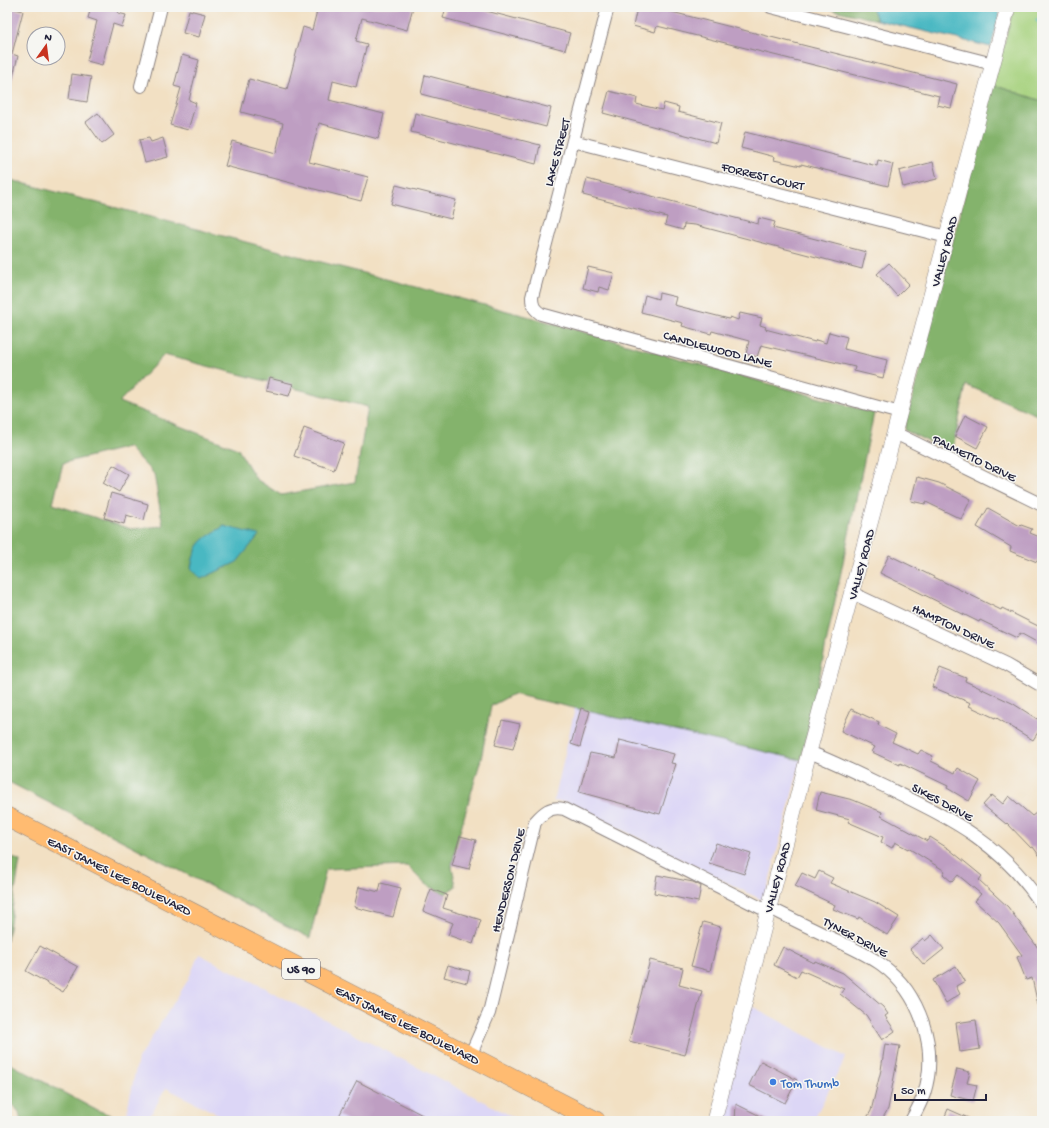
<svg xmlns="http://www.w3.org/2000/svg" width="1049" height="1128" viewBox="0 0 1049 1128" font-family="'Gochi Hand',sans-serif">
<rect width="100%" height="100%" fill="#f6f6f2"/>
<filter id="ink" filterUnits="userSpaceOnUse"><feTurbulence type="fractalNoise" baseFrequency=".025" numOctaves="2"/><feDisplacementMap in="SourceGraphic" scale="8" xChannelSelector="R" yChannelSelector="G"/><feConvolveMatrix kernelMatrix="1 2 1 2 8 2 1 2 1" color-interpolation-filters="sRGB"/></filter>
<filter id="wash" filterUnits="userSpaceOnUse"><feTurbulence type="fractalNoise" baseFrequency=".012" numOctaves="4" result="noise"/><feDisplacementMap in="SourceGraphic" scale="16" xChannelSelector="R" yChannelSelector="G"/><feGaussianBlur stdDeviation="0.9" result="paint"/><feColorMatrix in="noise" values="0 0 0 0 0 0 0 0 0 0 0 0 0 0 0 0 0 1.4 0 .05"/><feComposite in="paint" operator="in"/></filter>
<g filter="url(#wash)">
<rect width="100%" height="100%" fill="#f2e0c3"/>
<path fill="#dcd6f6" d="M575,708L801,760L764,901L567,802L553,801L555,798Z
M199,954L521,1121H231L166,1088L147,1121L125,1120L138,1059L188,980Z
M750,1005L846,1057L813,1121H720Z"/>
<path fill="#a6d17d" stroke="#647a5c" d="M1014,7H1042V101L993,85Z"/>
<path fill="#84b36c" stroke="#536a54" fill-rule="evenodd" d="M821,7H872L877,20Z
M993,85L1042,101V417L966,385L953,449L929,442L904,430Z
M7,179L530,317L874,413L808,731L801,760L513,694L491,706L481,759L456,845L452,867L456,886L445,894L425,884L407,866L326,869L310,938L7,781ZM164,355L368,407L355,482L281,495L256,479L238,449L119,402ZM128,447L154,474L163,526L131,529L53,504L63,463Z
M7,855L20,861L7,940Z
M7,1062L94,1109L127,1121H21L19,1112L7,1098Z"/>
<path fill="#49b8c2" stroke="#366d7e" d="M872,7H1001L991,47L877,20Z
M224,526L259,535L237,562L201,579L191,568C196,541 202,540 224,526Z"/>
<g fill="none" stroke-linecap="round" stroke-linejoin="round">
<path stroke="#49b8c2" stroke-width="3.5" d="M1037,20L1042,24"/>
</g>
<g id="blocks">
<path fill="#be9ec2" d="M7,7L23,11L12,54L18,56L11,85H7Z
M91,7H119L118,13L126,15L122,27L113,24L102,65L87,61L97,21L88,18Z
M318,7H413L407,30L362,18L356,41L367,44L356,87L333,81L329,100L384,114L378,139L319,123L309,162L368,177L361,201L225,166L232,141L276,153L283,123L241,112L249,79L287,89L303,27L312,30Z
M446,7H471L570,33L565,50L443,18Z
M652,7L957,84L951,108L937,105L939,96L657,26L655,32L633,26L637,8L651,12Z
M189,10L205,14L199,37L183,33Z
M182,55L199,60L189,100L196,103L188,130L170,125L181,88L174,86Z
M72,74L91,77L87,102L69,99Z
M425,75L551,108L546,127L421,94Z
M609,91L637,98L636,104L662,110L664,103L679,107L678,112L721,123L716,143L603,113Z
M98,113L114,135L102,144L86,122Z
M415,113L540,145L536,164L411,132Z
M745,132L877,166L878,160L893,164L888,186L801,164V166L774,160L775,157L741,148Z
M149,138L151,142L163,138L168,157L145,163L139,140Z
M933,162L937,179L903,187L899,171Z
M587,179L758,224L759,218L775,222L773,228L866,252L862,269L695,225L684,224L683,230L665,225L667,217L583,195Z
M396,185L456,200L451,219L391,204Z
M889,263L909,284L897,296L877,274Z
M588,267L614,273L609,290L599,287L598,292L583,288Z
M659,293L676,297L674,305L729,319L730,317L738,320L740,313L762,318L760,325L766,327L765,329L815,342L816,340L826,343L829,332L847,337L844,349L887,360L883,378L854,371L855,367L761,345L757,357L746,354L749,341L712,331L711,334L682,326L683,323L641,312L645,295L658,299Z
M269,378L293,384L289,396L266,391Z
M965,415L988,427L977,448L955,436Z
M304,428L344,443L334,470L294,456Z
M113,465L129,474L119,492L103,483Z
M917,477L939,483L971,499L961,519L926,502L925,504L911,501Z
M111,493L148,504L144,520L126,515L124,524L104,518Z
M988,508L1020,526L1021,525L1032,529L1030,533L1042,538V549L1037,562L1010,551L1011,547L977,527Z
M889,555L1001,610L1002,608L1042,628V645L1020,633L1017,638L980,620L979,622L880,573Z
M940,668L966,678L965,681L1012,703L1042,722V726L1033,740L995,717V718L969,706L971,703L932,687Z
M581,708L590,711L580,747L571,744Z
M851,709L879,722L878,725L896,734L892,742L918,754L921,750L933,756L931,761L955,773L958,768L980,781L969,801L947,788L948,786L900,763V765L872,752L875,747L841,731Z
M502,720L520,724L513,749L495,745Z
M620,740L674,754L671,763L676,764L660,814L579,792L590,753L616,758Z
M820,792L853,800L882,812L881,816L927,841L930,837L949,849L982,876L979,880L1008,907L1038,948L1042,947V1005H1038L1032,978L1026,980L1017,957L1022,955L999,923L975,901L981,894L958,875L952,882L943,874L945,871L908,848V849L895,842L892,848L881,842L883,837L848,822L850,819L816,810Z
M992,795L1003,804L1009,796L1032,816L1036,813L1042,819V859L1033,847L1031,848L1007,823L1006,824L983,805Z
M460,836L476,840L469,869L452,865Z
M716,843L751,854L744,874L709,863Z
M819,871L833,878L830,883L875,902L899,917L887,935L859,917L858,919L833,909L835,905L795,886L802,873L815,879Z
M657,875L693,882L701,886L698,902L654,893Z
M381,883L401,888L393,917L354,907L359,887L379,892Z
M431,889L447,895L443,908L481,920L473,944L448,935L453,923L423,911Z
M703,922L721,927L710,971L691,966Z
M932,935L944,949L924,965L910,949L923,938L925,941Z
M40,946L78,967L63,992L26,971Z
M783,947L814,963L815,961L843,973L883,1007L888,1014L885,1016L895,1031L882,1040L866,1015L840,994L844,989L801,970L797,977L774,965Z
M650,960L683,968L679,985L702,991L685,1055L629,1041Z
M448,965L470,971L467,983L444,977Z
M956,966L965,981L956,986L960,994L946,1003L933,980Z
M976,1020L980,1049L960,1052L956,1023Z
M885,1044L900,1046L888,1109L881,1121H865L871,1111L881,1070Z
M761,1061L797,1080L785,1103L749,1085Z
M957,1069L970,1072L967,1083L977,1085L973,1101L950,1095Z
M357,1081L434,1121H349L339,1116Z
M736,1104L770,1121H735Z
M948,1109L975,1121H943Z"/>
</g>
</g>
<g filter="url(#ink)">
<use href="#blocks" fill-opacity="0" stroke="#8a817f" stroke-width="1"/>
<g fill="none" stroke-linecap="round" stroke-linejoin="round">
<g stroke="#8a817f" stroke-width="14">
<path id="minor" d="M608,7L532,297C532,306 534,309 541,314L900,413
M771,7L993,64
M141,86L161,7
M573,141L947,237
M895,433L1042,505
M852,593L1006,665L1042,686
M809,752C837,763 865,777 892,790C955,821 1002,844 1042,905
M768,907C792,919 816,931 840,942C854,949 870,956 882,965C920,993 939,1048 924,1094C921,1103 916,1112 911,1121
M470,1056L489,1013L535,822C544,812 550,806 564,809L767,911"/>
</g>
<g stroke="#8a817f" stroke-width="16">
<path id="tertiary" d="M714,1121L809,752L1008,7"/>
</g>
<g stroke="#8a817f" stroke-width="20">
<path id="primary" d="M7,817L596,1121"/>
</g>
<use href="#minor" stroke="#fff" stroke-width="12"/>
<use href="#tertiary" stroke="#fff" stroke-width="15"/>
<use href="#primary" stroke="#ffbb71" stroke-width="19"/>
</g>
</g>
<circle fill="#3f7fe0" stroke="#f6f6f2" stroke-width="1.5" cx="773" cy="1082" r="4"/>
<g text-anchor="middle" stroke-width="3" stroke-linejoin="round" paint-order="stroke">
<rect fill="#f6f6f2" stroke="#626272" stroke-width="1" x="282" y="959" width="38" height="20" rx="3"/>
<g font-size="12" font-weight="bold" fill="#22223b">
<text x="301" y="973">US 90</text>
</g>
<g font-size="13" fill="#22223b" stroke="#f6f6f2">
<text transform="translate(556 152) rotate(-75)" y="5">LAKE STREET</text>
<text transform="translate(763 175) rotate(14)" y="5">FORREST COURT</text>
<text transform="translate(943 251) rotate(-75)" y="5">VALLEY ROAD</text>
<text transform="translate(718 348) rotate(15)" y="5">CANDLEWOOD LANE</text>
<text transform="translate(975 457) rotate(26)" y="5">PALMETTO DRIVE</text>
<text transform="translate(860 564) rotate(-75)" y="5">VALLEY ROAD</text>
<text transform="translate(954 625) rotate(25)" y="5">HAMPTON DRIVE</text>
<text transform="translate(943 801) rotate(28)" y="5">SIKES DRIVE</text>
<text transform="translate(120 875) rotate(27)" y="5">EAST JAMES LEE BOULEVARD</text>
<text transform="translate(776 877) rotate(-75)" y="5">VALLEY ROAD</text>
<text transform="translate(507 880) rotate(-76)" y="5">HENDERSON DRIVE</text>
<text transform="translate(856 936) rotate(28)" y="5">TYNER DRIVE</text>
<text transform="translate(408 1024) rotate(27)" y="5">EAST JAMES LEE BOULEVARD</text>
</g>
<g font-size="13" fill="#366cbe" stroke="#f6f6f2" text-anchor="start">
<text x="781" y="1087">Tom Thumb</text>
</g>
</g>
<rect width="1049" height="1128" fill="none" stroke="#f6f6f2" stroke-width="24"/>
<g transform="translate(46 46) rotate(14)"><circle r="19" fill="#f6f6f2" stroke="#a1a1a9"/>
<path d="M0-3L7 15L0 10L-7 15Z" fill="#c8321e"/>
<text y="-6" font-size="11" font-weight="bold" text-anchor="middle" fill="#22223b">N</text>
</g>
<path d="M895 1094v6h91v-6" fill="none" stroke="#22223b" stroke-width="2"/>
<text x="901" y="1094" font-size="12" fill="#22223b" stroke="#f6f6f2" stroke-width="3" paint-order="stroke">50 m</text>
</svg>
